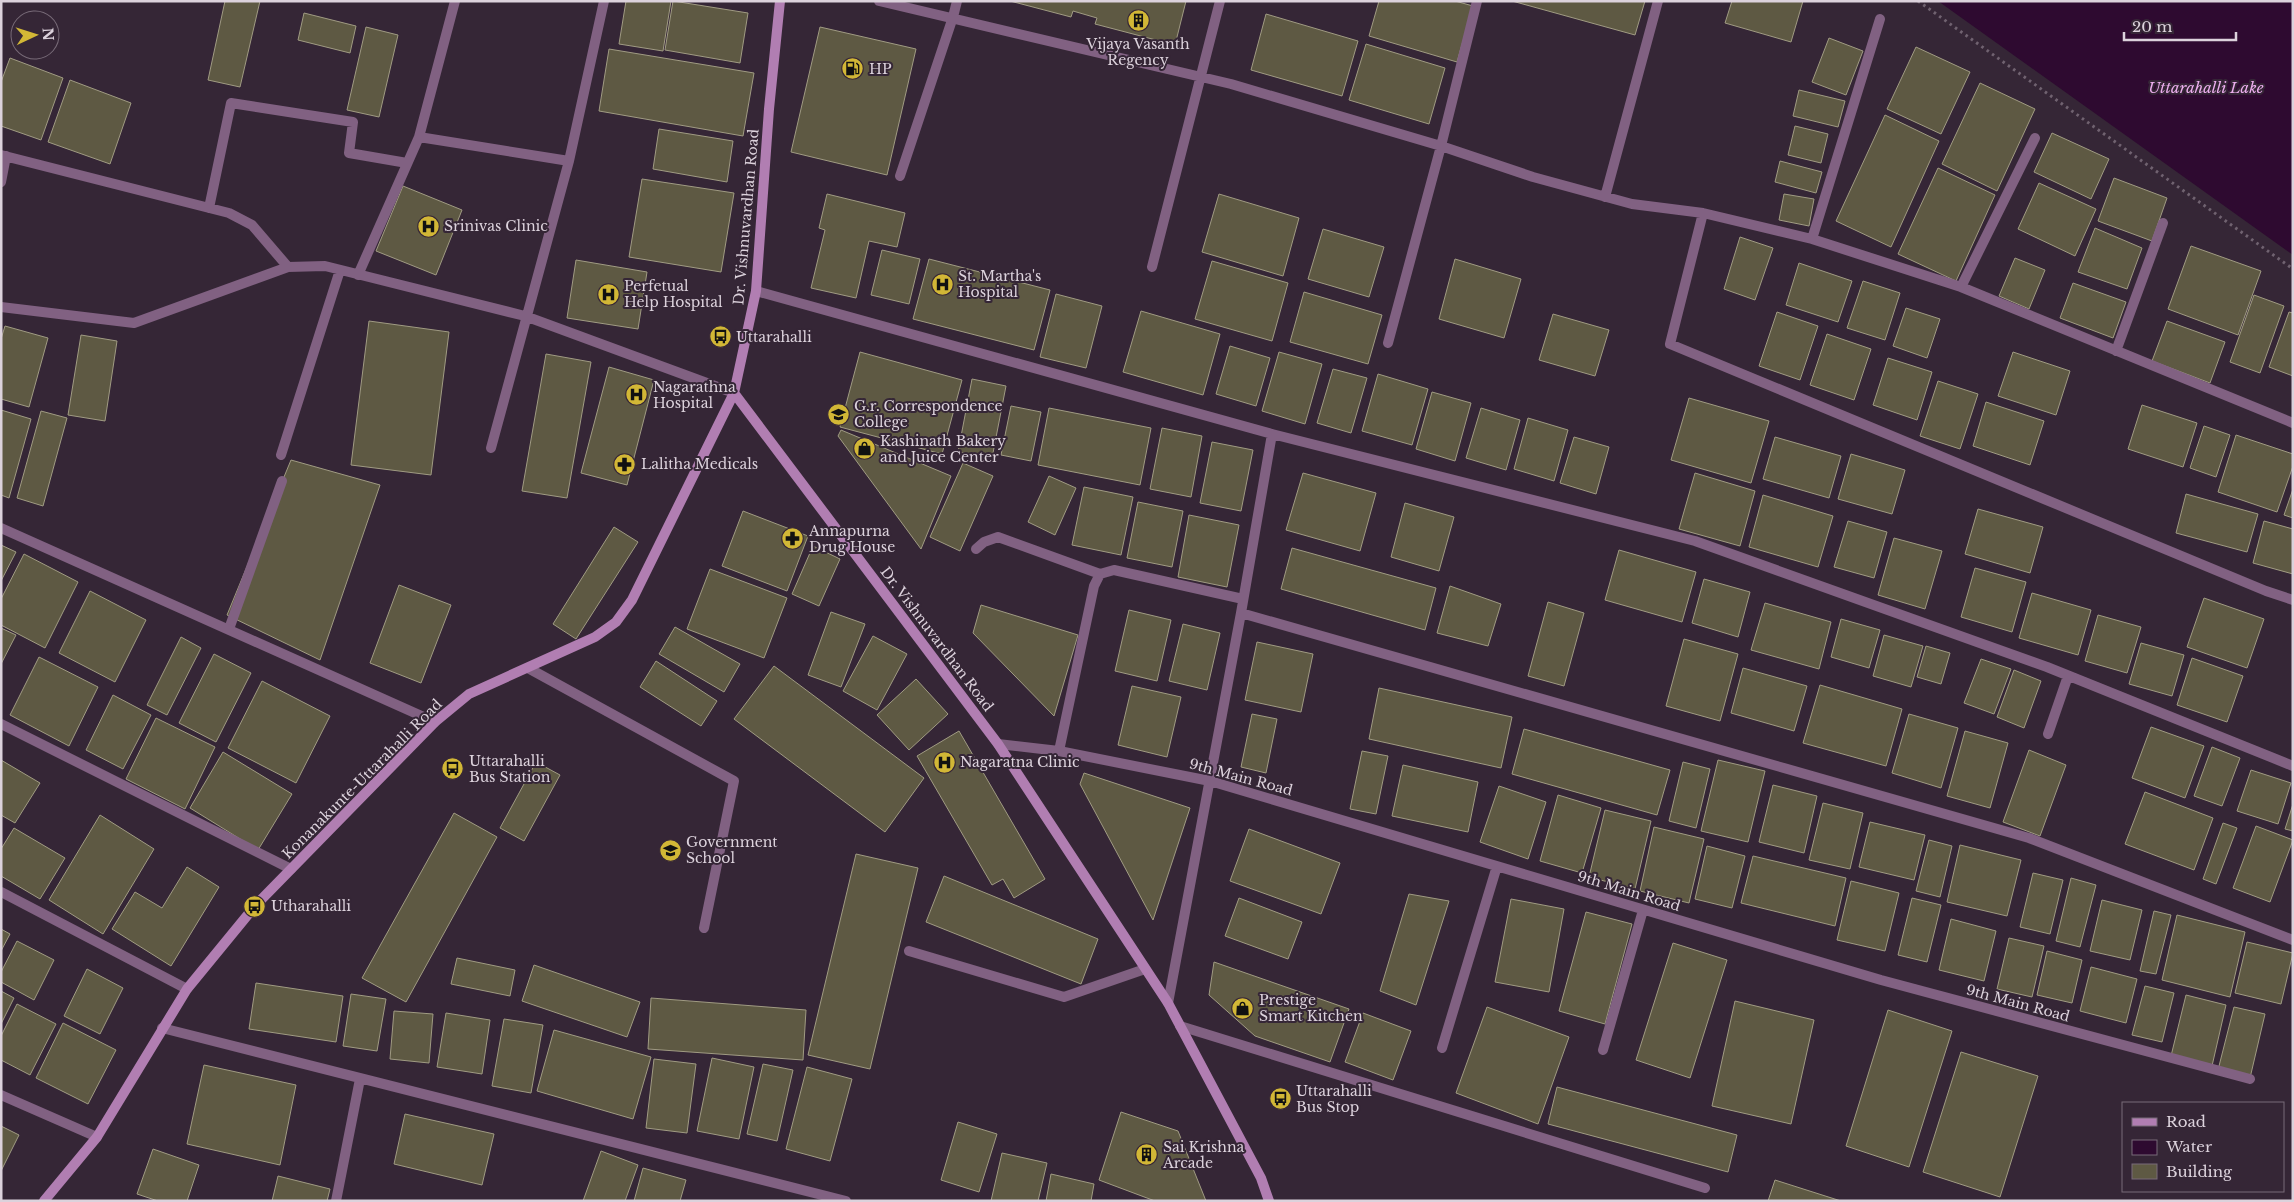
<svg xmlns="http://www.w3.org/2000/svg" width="2294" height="1202" viewBox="0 0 2294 1202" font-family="'Libre Baskerville',serif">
	<rect width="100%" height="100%" fill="#352636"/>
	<path fill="#2e0a30" d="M1938 1H2293V255Z"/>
	<path fill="#5e5943" stroke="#a09b83" d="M225 1H260L240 87 208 80Z
		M626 1H671L663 51 619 44Z
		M673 1 748 13 740 63 665 50Z
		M1010 1H1186L1175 45 1095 24 1097 18 1073 11 1071 17Z
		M1379 1H1455L1473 6 1457 62 1369 36Z
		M1512 1H1645L1635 35Z
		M1732 1H1803L1791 42 1725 23Z
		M304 13 356 26 350 53 298 40Z
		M1266 14 1358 41 1342 96 1251 70Z
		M366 27 398 35 379 117 347 110Z
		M820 27 916 49 887 175 791 152Z
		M1829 38 1863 51 1846 95 1812 82Z
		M1366 44 1445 68 1429 124 1349 100Z
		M1916 47 1970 72 1941 134 1887 109Z
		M609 49 754 73 743 136 599 111Z
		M10 58 63 78 41 140 1 126V82Z
		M70 80 131 103 110 164 48 142Z
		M1980 83 2035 109 1997 191 1942 164Z
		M1799 90 1845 101 1838 127 1793 116Z
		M1885 115 1939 141 1891 247 1836 221Z
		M1795 126 1828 134 1821 163 1788 155Z
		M659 129 733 141 727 182 653 169Z
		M2052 133 2109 159 2091 199 2034 172Z
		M1780 161 1822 172 1816 193 1775 182Z
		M1938 168 1995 195 1956 281 1898 254Z
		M2114 178 2167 198 2152 241 2098 221Z
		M642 179 734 193 721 272 629 257Z
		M2039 183 2096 209 2075 256 2018 229Z
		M403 186 462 210 436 275 376 251Z
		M827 194 905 213 897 247 869 241 856 298 811 288 825 230 819 228Z
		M1219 194 1299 218 1283 276 1202 252Z
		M1784 194 1814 199 1809 226 1779 220Z
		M2095 228 2142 248 2127 289 2078 272Z
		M1323 229 1384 247 1369 297 1308 279Z
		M1740 237 1773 248 1755 300 1724 289Z
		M2191 246 2261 271 2238 335 2168 309Z
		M882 250 920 259 909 304 871 295Z
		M2015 258 2045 270 2029 309 1999 296Z
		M929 259 1050 290 1034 350 913 319Z
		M1455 259 1521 279 1504 338 1439 319Z
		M576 260 647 272 638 329 567 318Z
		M1212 261 1288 283 1272 341 1195 319Z
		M1799 263 1852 281 1838 322 1786 305Z
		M1863 281 1900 293 1885 340 1847 328Z
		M2073 283 2126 302 2113 338 2060 318Z
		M1304 292 1382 315 1368 364 1290 342Z
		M1056 294 1102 306 1086 368 1040 357Z
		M2254 295 2284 306 2260 373 2230 362Z
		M1906 308 1940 319 1927 358 1893 346Z
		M1141 311 1220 334 1203 395 1123 372Z
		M1777 312 1818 326 1800 380 1759 366Z
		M2289 312 2293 313V376L2269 367Z
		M1553 314 1609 330 1595 376 1539 360Z
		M369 321 449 332 431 475 351 465Z
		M2167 321 2225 342 2210 383 2152 361Z
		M5 326 48 338 29 407 1 399V339Z
		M1827 334 1871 349 1854 400 1810 385Z
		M81 335 117 341 105 421 68 415Z
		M1230 346 1270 358 1256 406 1216 394Z
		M860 352 962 380 942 454 840 427Z
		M1279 352 1322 364 1305 424 1262 411Z
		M2013 352 2070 371 2056 415 1998 396Z
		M546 354 591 362 567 498 522 491Z
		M1888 358 1932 372 1917 420 1873 405Z
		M609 367 654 380 627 485 581 473Z
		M1333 369 1367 378 1351 433 1317 423Z
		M1378 374 1428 389 1412 445 1362 431Z
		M972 379 1006 386 992 458 958 452Z
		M1938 381 1978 394 1960 449 1920 436Z
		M1432 392 1471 403 1455 461 1416 449Z
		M1689 398 1769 421 1751 483 1671 460Z
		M1986 402 2044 421 2030 465 1973 446Z
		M2142 405 2197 423 2183 467 2128 449Z
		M1011 406 1041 412 1031 461 1001 455Z
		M1049 408 1151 428 1140 485 1038 465Z
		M1481 408 1520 420 1506 470 1466 458Z
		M1 410 31 419 9 498 1 495Z
		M41 411 67 418 43 506 17 498Z
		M1528 418 1568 430 1554 481 1514 469Z
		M2204 426 2230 435 2216 477 2190 468Z
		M1162 428 1202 436 1191 497 1150 489Z
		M841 430 951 476 921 549 838 436Z
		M2236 435 2293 454V466L2277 512 2218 492Z
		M1574 437 1609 447 1596 494 1560 483Z
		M1775 437 1841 456 1829 498 1763 479Z
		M1212 442 1253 450 1241 511 1200 503Z
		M1851 454 1905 470 1892 514 1838 499Z
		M291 460 380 485 320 660 227 615Z
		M963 463 993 476 960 551 930 537Z
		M1303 473 1376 493 1360 551 1286 530Z
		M1695 473 1755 491 1740 546 1679 529Z
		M1049 476 1076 488 1055 535 1028 522Z
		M1084 487 1133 497 1121 555 1072 545Z
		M2293 489V518L2284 515Z
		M2186 494 2258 514 2247 552 2176 533Z
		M1763 495 1833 516 1818 567 1749 547Z
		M1138 502 1183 511 1172 567 1127 558Z
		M1405 503 1454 517 1439 571 1391 557Z
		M1978 509 2043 527 2030 573 1965 554Z
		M743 511 808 536 787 591 722 566Z
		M1189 515 1239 525 1227 587 1178 577Z
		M1848 521 1887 532 1874 578 1834 567Z
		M2264 521 2293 529V574L2253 563Z
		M614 527 638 542 576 639 553 624Z
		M1894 538 1942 551 1925 609 1878 595Z
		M1 545 16 552 1 581Z
		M813 546 840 559 819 606 792 594Z
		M1292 548 1436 588 1425 630 1281 589Z
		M1619 550 1696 572 1682 622 1605 600Z
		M24 554 78 582 45 648 1 625V599Z
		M1975 568 2026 582 2012 632 1961 617Z
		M710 569 787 598 764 658 687 629Z
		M1704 579 1750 592 1738 637 1692 623Z
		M399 585 451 605 421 683 370 663Z
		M1450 586 1501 604 1488 646 1437 633Z
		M90 591 146 620 115 682 59 653Z
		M2032 593 2091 610 2078 655 2019 638Z
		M2204 598 2264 619 2247 668 2187 647Z
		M1548 602 1584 613 1564 686 1528 676Z
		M1765 603 1831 622 1819 669 1751 650Z
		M981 605 1078 635 1054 716 973 633Z
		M1129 610 1171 620 1157 681 1115 671Z
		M831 612 865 624 841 687 808 675Z
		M2098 615 2141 627 2127 673 2085 661Z
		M1841 619 1880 630 1869 668 1831 657Z
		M1183 624 1220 633 1207 690 1169 681Z
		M675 627 740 664 724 692 659 654Z
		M1 628 16 635 1 664Z
		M1884 635 1923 646 1911 687 1873 676Z
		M873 636 907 654 877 710 843 691Z
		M181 637 201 648 167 715 147 705Z
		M1684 639 1738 654 1720 721 1666 706Z
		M1257 642 1313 654 1301 712 1245 700Z
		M2141 643 2184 655 2172 696 2129 684Z
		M1926 646 1950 653 1941 684 1917 677Z
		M214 654 251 673 216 742 179 723Z
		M39 657 98 687 69 746 10 715Z
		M2192 658 2243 676 2227 722 2177 705Z
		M1981 659 2011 669 1994 714 1964 703Z
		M656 661 717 701 701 726 640 687Z
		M774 666 924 778 885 832 734 719Z
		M1743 668 1807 686 1794 731 1731 713Z
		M2014 670 2041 681 2024 728 1997 717Z
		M916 679 948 714 909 750 877 715Z
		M262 681 330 716 296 783 228 748Z
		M1820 685 1902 709 1886 766 1803 743Z
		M1132 686 1181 697 1167 757 1118 745Z
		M1379 688 1512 717 1501 768 1369 739Z
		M113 695 151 715 123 769 86 750Z
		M1252 714 1277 719 1266 773 1241 767Z
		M1909 714 1958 728 1941 788 1892 773Z
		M156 718 215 747 185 809 126 779Z
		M2151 727 2204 746 2185 798 2132 778Z
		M1524 729 1670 770 1657 815 1512 774Z
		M959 731 1045 879 1014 898 1003 879 992 885 917 756Z
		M1965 731 2008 743 1990 808 1947 796Z
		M2212 747 2240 758 2222 806 2194 796Z
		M2029 750 2066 765 2040 836 2003 822Z
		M1362 751 1388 756 1376 814 1350 809Z
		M223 752 292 794 258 850 190 808Z
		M1 760 40 783 15 823 1 815Z
		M1718 760 1765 771 1748 842 1701 831Z
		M536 762 560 775 524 841 500 828Z
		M1683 762 1710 769 1696 828 1669 821Z
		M1403 765 1478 782 1468 832 1392 816Z
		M2251 770 2291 783 2278 824 2237 811Z
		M1084 773 1190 808 1153 920 1080 784Z
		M1773 785 1817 796 1804 853 1759 842Z
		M1499 786 1546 802 1528 859 1480 842Z
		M2145 792 2213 818 2194 870 2125 844Z
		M1558 795 1601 808 1582 873 1540 861Z
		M1823 803 1863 813 1850 869 1809 860Z
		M2293 804V831L2285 829Z
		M1605 810 1651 821 1635 889 1589 877Z
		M454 813 497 837 406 1002 362 978Z
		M100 815 154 849 103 934 49 900Z
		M1870 822 1925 835 1914 880 1859 867Z
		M2223 823 2237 828 2216 884 2203 879Z
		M2256 826 2293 840 2270 902 2233 888Z
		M1654 827 1704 839 1689 903 1640 891Z
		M14 828 65 858 40 899 1 876V849Z
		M1249 829 1340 863 1321 914 1230 881Z
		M1929 840 1952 846 1940 897 1916 891Z
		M1960 845 2021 860 2007 916 1947 902Z
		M1707 846 1745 856 1732 908 1695 899Z
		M856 854 918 868 870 1069 808 1055Z
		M1753 856 1846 878 1835 926 1741 903Z
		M187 867 219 887 171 966 112 929 135 892 162 908Z
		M2033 873 2063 880 2050 934 2020 927Z
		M944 876 1098 939 1081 984 926 922Z
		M2071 878 2096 885 2080 947 2056 941Z
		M1851 881 1899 893 1885 951 1837 940Z
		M1409 894 1449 901 1416 1005 1380 991Z
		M1239 898 1302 922 1288 959 1225 936Z
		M1912 898 1941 905 1927 962 1898 955Z
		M1511 899 1564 909 1549 992 1495 982Z
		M2102 900 2142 910 2130 960 2090 951Z
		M2154 911 2171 915 2156 974 2140 971Z
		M1586 912 1632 924 1605 1024 1559 1011Z
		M2177 915 2245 932 2230 997 2162 980Z
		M1951 919 1996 931 1984 981 1939 970Z
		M1 929 10 934 1 951Z
		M2009 938 2044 946 2032 997 1997 989Z
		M17 941 54 960 34 1000 1 982V972Z
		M2247 942 2293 953 2281 1004 2235 993Z
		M1673 943 1727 960 1690 1078 1636 1060Z
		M2047 951 2082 960 2072 1003 2037 995Z
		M457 958 515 970 510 996 451 984Z
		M1214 962 1349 1009 1330 1062 1255 1036 1209 995Z
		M534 965 640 1002 627 1037 522 1001Z
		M2091 967 2137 979 2126 1023 2080 1011Z
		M87 969 123 988 100 1034 64 1016Z
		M256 983 343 996 336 1042 249 1029Z
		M2145 986 2174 993 2162 1042 2132 1035Z
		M1 991 14 998 1 1024Z
		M351 994 386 999 377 1051 343 1046Z
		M2186 995 2226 1005 2212 1066 2171 1056Z
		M651 998 806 1010 803 1060 648 1049Z
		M1735 1001 1814 1020 1791 1124 1712 1106Z
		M17 1004 56 1024 30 1075 1 1060V1036Z
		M1487 1007 1569 1037 1538 1124 1456 1093Z
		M2234 1007 2265 1014 2250 1078 2218 1070Z
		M1888 1010 1952 1031 1909 1167 1846 1146Z
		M394 1011 433 1014 429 1063 390 1059Z
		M446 1013 490 1020 482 1074 437 1067Z
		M1363 1013 1411 1031 1393 1080 1345 1062Z
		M504 1019 543 1025 531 1093 492 1086Z
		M63 1023 116 1050 88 1104 36 1078Z
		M554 1030 651 1057 633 1119 537 1091Z
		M1961 1052 2038 1076 2000 1197 1923 1172Z
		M712 1058 754 1067 739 1139 697 1131Z
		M654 1059 696 1064 687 1133 646 1128Z
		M763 1064 793 1070 777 1141 747 1134Z
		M204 1065 296 1085 280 1165 187 1144Z
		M807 1067 852 1079 830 1161 786 1149Z
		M1557 1087 1737 1135 1728 1172 1548 1124Z
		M1121 1112 1178 1131 1206 1201H1155L1099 1180Z
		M405 1114 494 1134 482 1185 394 1164Z
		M958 1122 997 1134 979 1192 941 1180Z
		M1 1126 19 1135 1 1171Z
		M153 1149 199 1165 187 1201H158L137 1194Z
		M601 1151 638 1165 625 1201H583Z
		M1002 1153 1047 1163 1038 1201H991Z
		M643 1168 686 1180 680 1201H634Z
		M1051 1174 1094 1184 1091 1201H1046Z
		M278 1176 330 1189 327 1201H272Z
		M1775 1180 1841 1201H1768Z"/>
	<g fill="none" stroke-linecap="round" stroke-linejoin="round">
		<path stroke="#706270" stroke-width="3" stroke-dasharray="2.5 4" stroke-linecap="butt" d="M1918 1 2293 269"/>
		<path stroke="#816182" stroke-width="10" d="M900 176 953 17
			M229 629 282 481
			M528 668 734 781 704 928"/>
		<path stroke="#816182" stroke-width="10" d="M879 1 1231 84 1441 146 1533 177 1632 204 1703 213 1812 239 1961 287 2293 423
			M953 17 957 1
			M419 137 569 161
			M1 155 229 213 252 225 288 267
			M1 182 6 156
			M1605 197 1658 1
			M209 208 231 103 353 122 349 153 407 163
			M1703 213 1670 344 2266 591 2293 600
			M1812 239 1880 19
			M1152 267 1220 1
			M358 275 419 137 455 1
			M1961 287 2035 138
			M756 291 1272 434 1695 541 2047 667 2293 766
			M1 307 134 323 288 267 325 266 525 316 734 393
			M1388 343 1441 146 1477 1
			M2116 351 2163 223
			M491 448 569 161 604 1
			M281 455 340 270
			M1 528 435 722
			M976 549 984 542 998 537 1100 574
			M1241 613 2029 838 2293 940
			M1 724 291 869
			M2048 734 2068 676
			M998 744 1059 751 1210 781 1881 980 2250 1079
			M1059 751 1094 586 1100 574 1114 570 1243 599
			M1 892 187 989
			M909 951 1064 997 1145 969
			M1168 1003 1241 613 1272 434
			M1180 1026 1705 1188
			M162 1028 846 1201
			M1442 1048 1497 866
			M1603 1050 1643 910
			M1 1095 97 1137
			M336 1201 360 1079"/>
		<path stroke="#b17eb2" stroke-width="10" d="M734 393 998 744 1168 1003 1261 1178 1269 1201
			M44 1201 97 1137 187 989 255 906 435 722 469 694 595 637 616 622 632 600 734 393 756 291 769 109 780 1"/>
	</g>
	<defs>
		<symbol id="building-disc" viewBox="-11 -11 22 22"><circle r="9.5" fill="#d2b736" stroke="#352636"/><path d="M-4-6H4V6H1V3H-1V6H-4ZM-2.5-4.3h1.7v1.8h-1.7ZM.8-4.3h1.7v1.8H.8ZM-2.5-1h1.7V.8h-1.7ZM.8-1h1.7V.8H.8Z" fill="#111"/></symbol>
		<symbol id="fuel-disc" viewBox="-11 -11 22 22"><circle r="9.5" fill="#d2b736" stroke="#352636"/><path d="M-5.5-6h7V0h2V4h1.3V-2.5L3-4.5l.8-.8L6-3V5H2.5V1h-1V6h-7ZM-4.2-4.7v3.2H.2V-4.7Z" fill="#111"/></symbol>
		<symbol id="hospital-disc" viewBox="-11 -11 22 22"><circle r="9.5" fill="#d2b736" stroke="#352636"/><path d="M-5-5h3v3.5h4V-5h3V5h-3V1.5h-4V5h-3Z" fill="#111"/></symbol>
		<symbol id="bus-disc" viewBox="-11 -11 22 22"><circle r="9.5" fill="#d2b736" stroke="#352636"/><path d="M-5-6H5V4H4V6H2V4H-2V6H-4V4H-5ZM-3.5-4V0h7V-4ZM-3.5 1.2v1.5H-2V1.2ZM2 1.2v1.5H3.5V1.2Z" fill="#111"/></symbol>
		<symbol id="university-disc" viewBox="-11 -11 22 22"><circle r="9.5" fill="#d2b736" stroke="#352636"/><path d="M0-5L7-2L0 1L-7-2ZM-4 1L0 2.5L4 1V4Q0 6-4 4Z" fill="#111"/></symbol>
		<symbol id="shop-disc" viewBox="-11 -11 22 22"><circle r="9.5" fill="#d2b736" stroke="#352636"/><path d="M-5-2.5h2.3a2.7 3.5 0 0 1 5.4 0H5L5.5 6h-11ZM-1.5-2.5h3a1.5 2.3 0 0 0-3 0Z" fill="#111"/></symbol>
		<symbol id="pharmacy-disc" viewBox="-11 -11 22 22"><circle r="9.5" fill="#d2b736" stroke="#352636"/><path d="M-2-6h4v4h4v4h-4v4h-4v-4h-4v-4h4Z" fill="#111"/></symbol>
		<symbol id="school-disc" viewBox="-11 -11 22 22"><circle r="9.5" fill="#d2b736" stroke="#352636"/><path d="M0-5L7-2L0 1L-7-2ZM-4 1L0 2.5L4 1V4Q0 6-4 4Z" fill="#111"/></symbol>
	</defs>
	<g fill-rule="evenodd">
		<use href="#building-disc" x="1126" y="8" width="25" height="25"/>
		<use href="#fuel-disc" x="840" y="56" width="25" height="25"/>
		<use href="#hospital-disc" x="416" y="214" width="25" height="25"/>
		<use href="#hospital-disc" x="930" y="272" width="25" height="25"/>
		<use href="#hospital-disc" x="596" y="282" width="25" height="25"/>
		<use href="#bus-disc" x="708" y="324" width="25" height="25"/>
		<use href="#hospital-disc" x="624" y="382" width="25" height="25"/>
		<use href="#university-disc" x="826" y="402" width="25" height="25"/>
		<use href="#shop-disc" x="852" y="436" width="25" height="25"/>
		<use href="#pharmacy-disc" x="612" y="452" width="25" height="25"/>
		<use href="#pharmacy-disc" x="780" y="526" width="25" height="25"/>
		<use href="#hospital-disc" x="932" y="750" width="25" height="25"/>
		<use href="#bus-disc" x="440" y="756" width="25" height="25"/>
		<use href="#school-disc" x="658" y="838" width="25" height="25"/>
		<use href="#bus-disc" x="242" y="894" width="25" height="25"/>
		<use href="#shop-disc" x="1230" y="996" width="25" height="25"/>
		<use href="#bus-disc" x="1268" y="1086" width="25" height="25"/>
		<use href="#building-disc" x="1134" y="1142" width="25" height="25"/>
	</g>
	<g text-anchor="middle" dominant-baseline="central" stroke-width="4" stroke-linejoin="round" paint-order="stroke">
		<g font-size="14" fill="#dcd2dc" stroke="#352636" text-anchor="start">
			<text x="1138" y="44" text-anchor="middle">Vijaya Vasanth<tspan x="1138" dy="16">Regency</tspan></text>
			<text x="869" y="69">HP</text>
			<text x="444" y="226">Srinivas Clinic</text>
			<text x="958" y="276">St. Martha's<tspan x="958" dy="16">Hospital</tspan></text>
			<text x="624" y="286">Perfetual<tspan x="624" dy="16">Help Hospital</tspan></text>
			<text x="736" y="337">Uttarahalli</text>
			<text x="653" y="387">Nagarathna<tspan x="653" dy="16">Hospital</tspan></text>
			<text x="854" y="406">G.r. Correspondence<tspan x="854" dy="16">College</tspan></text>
			<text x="880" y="441">Kashinath Bakery<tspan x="880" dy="16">and Juice Center</tspan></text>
			<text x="641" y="464">Lalitha Medicals</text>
			<text x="809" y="531">Annapurna<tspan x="809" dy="16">Drug House</tspan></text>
			<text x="469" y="761">Uttarahalli<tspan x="469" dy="16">Bus Station</tspan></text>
			<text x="960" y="762">Nagaratna Clinic</text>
			<text x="686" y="842">Government<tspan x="686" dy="16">School</tspan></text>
			<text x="271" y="906">Utharahalli</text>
			<text x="1259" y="1000">Prestige<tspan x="1259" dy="16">Smart Kitchen</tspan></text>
			<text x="1296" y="1091">Uttarahalli<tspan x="1296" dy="16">Bus Stop</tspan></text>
			<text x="1163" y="1147">Sai Krishna<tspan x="1163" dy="16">Arcade</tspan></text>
		</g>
		<g font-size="14" fill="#dcd2dc" stroke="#352636">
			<text transform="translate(746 217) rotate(-85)">Dr. Vishnuvardhan Road</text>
			<text transform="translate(937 639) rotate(53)">Dr. Vishnuvardhan Road</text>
			<text transform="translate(1241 777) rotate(15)">9th Main Road</text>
			<text transform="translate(362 779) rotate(-45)">Konanakunte-Uttarahalli Road</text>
			<text transform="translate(1629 891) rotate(17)">9th Main Road</text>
			<text transform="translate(2018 1003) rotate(15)">9th Main Road</text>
		</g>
		<g font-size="15" font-style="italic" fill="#ecaeee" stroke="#352636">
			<text x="2206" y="87">Uttarahalli Lake</text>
		</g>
	</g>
	<rect width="2294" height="1202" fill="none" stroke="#dcd2dc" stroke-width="5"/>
	<rect x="2122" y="1102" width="162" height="90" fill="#352636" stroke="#786b78"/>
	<rect x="2132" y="1118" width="25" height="8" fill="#b17eb2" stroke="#786b78"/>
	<text x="2166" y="1127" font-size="15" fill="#dcd2dc">Road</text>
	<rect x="2132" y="1140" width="25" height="15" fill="#2e0a30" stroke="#786b78"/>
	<text x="2166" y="1152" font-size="15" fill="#dcd2dc">Water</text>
	<rect x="2132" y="1164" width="25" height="15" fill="#5e5943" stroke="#786b78"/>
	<text x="2166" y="1177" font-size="15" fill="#dcd2dc">Building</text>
	<g transform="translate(35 35) rotate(86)"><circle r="24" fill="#352636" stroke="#786b78"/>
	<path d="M0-4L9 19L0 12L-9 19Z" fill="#d2b736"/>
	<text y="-8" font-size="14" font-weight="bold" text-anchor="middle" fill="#dcd2dc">N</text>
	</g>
	<path d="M2124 32v8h112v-8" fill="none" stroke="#dcd2dc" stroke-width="2.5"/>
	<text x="2132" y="32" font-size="15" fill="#dcd2dc" stroke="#352636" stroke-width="4" paint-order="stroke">20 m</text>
</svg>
